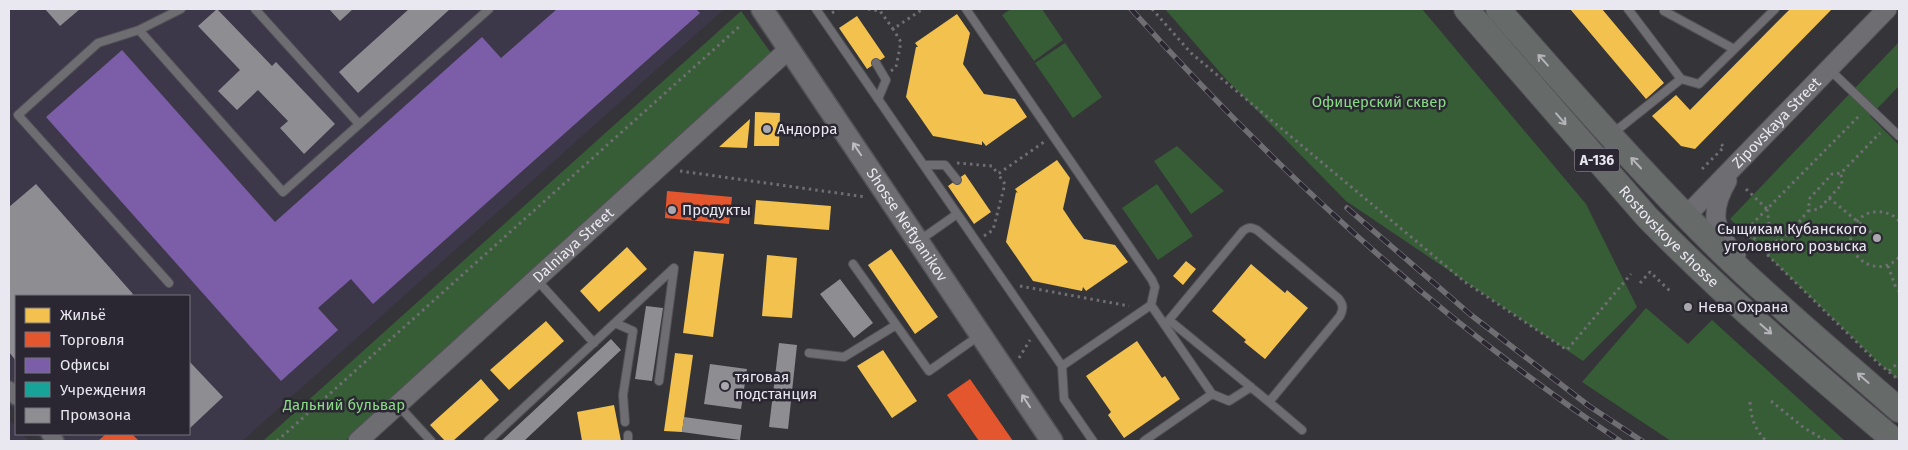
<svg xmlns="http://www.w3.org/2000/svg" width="1908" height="450" viewBox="0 0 1908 450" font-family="'Fira Sans',sans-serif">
	<rect width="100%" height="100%" fill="#353439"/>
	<path fill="#3d3849" d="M9 9H724L242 441H42L35 434H189V296H16V412L9 404Z
		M9 419 16 427V434H22L29 441H9Z"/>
	<path fill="#375d36" d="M1011 9H1042L1063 40 1034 61 1002 15Z
		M1165 9H1422L1586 204 1637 307 1583 361 1346 201 1224 77Z
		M741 11 771 53 345 441H263Z
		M1899 42V86L1870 116 1899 145V380L1881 365 1730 219Z
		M1065 43 1102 97 1073 118 1035 63Z
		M1177 146 1224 191 1191 214 1154 161Z
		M1157 184 1193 236 1158 260 1122 208Z
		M1646 308 1688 344 1712 320 1845 441H1671L1582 382Z"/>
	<path fill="#f2c14e" d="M1570 9H1602L1664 83 1646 99Z
		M1790 9H1832L1695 149 1681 146 1652 116 1676 95 1690 110Z
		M957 14 970 33 963 64 984 94 1015 99 1027 117 986 146 982 141V145L933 136 906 97 916 47H918L915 43Z
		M857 16 885 57 867 69 839 28Z
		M755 112 780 113 779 146H754Z
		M750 119 747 148 719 147Z
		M1057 160 1070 178 1063 209 1073 224 1084 239 1115 245 1128 262 1086 291 1083 287 1082 291 1033 281 1006 242 1016 192 1018 193 1015 189Z
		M965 174 991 212 974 224 948 186Z
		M756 200 831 206 829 230 754 224Z
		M627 247 647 269 599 312 580 291Z
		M891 249 938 317 915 334 868 265Z
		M694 251 724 254 713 337 683 333Z
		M767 255 797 258 792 318 762 316Z
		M1186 261 1196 269 1183 285 1173 276Z
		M1251 264 1285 293 1287 290 1308 308 1265 359 1244 342 1246 340 1212 311Z
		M546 321 564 341 509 390 490 370Z
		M1137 341 1162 378 1165 376 1180 399 1124 438 1108 415 1111 412 1086 376Z
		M883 350 917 401 892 418 857 366Z
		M675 353 693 355 682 432 664 431Z
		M481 379 499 400 453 441H445L430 425Z
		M614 405 621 441H582L577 412Z"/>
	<path fill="#e4572e" d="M667 191 732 197 729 224 665 218Z
		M970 379 1013 441H979L947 395Z
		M106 434H132L139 441H98Z"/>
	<path fill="#7b5ea7" d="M557 9H696L700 13 373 304 351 279 318 308 338 330 281 381 46 117 122 50 275 222 482 37 501 58Z"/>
	<path fill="#17a398" d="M1689 301 1693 306 1686 312 1682 308Z"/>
	<path fill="#8d8d92" d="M45 9H80L60 26Z
		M217 9 272 66 276 62 335 124 304 154 280 128 288 121 258 90 237 110 218 91 240 70 198 26Z
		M329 9H353L340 21Z
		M409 9H450L358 93 339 72Z
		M36 184 133 294 130 296H16V361L9 352V207Z
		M840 279 873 323 854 338 820 294Z
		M646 306 663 308 652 381 635 379Z
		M611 339 621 350 524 441H501Z
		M779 343 797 345 788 429 769 427Z
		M189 361 223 397 189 429Z
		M710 364 747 369 741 409 704 404Z
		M684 417 742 425 740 440 682 432Z"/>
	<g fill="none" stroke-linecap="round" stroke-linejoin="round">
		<defs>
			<path id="service" d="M255 9 359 124
				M816 9 1062 366
				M966 9 1152 280 1155 287 1151 305
				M1628 9 1681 79
				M1665 9 1664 11 1734 49
				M139 30 181 9
				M876 63 886 80 878 99
				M1829 69 1899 136
				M1612 134 1681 79 1699 84 1775 9
				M924 165H945L957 180
				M920 240 957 214
				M853 264 929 371 980 335
				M536 279 594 343
				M169 283 18 115 98 43 139 30 283 192 489 9
				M615 323 633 331 623 395 625 422
				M1165 325 1169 320 1243 231C1248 227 1251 227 1257 230L1338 298C1343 304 1344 308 1340 316L1269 402 1169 320
				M809 353 844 357 896 325
				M1212 394 1229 401 1251 387
				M1269 402 1302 430
				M398 405 431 441
				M628 435V441
				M488 441 674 268 659 381
				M1093 441 1064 399 1062 366 1151 305 1212 394 1144 441"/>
			<path id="minor" d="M9 389 16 397
				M49 434 56 441"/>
			<g id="tertiary">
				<path d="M1727 181C1710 210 1712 231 1736 255"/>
				<path id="s1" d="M1686 216 1887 9"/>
				<path id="s2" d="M358 441 789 49"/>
			</g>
			<g id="secondary">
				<path id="s3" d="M762 9 1052 441"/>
			</g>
			<g id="primary">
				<path id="s4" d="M1466 9 1647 217C1725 297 1810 369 1895 441"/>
				<path d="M1498 9C1572 93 1646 178 1726 256 1782 310 1841 359 1899 410"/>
			</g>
		</defs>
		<use href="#service" stroke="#525156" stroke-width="10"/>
		<use href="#minor" stroke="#525156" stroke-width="18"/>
		<use href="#tertiary" stroke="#525156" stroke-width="21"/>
		<use href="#secondary" stroke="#525156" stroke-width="24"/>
		<use href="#primary" stroke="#525156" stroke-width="26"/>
		<path stroke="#6f6e72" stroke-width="3" stroke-dasharray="2.5 4" stroke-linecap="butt" d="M868 9 880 11 893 29 923 9
			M1152 9 1191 53 1465 282 1567 350 1631 274
			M832 13 838 9
			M891 71 896 67 901 42 893 29
			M957 163 992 166 998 174
			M1702 169 1724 147 1720 143
			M680 171 866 197
			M1746 189 1767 209 1861 114
			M1829 198 1873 234
			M1767 209 1744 232 1878 363 1899 380
			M1767 209 1770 230 1778 244
			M1808 211 1819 209 1842 184 1841 173
			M1899 221C1893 214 1884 211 1875 212 1867 212 1860 217 1856 223 1836 251 1876 283 1899 257
			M1749 233 1769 253 1795 227 1808 211 1810 198 1832 174 1841 173 1880 133
			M984 236 993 230 1005 184 998 174 1044 142
			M1888 266 1896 288 1899 291
			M1640 283 1650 272 1672 293
			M1020 286 1129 306
			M1019 358 1030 340
			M1889 371 1899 362
			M1771 401 1803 427 1826 441
			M1750 402C1751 419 1755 429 1766 441
			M277 441 740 26"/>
		<use href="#service" stroke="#6e6d71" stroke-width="8"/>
		<use href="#minor" stroke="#6e6d71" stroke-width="15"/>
		<use href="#tertiary" stroke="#6e6d71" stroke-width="19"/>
		<use href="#secondary" stroke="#6e6d71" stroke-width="21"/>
		<use href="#primary" stroke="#666b69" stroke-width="24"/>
		<defs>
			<path id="rail" d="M1131 9C1276 171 1439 320 1620 441
				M1347 208 1471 315 1589 406 1642 441"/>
		</defs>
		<use href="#rail" stroke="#6f6e72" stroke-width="5.5"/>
		<use href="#rail" stroke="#2a2732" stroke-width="4" stroke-dasharray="11" stroke-linecap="butt"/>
	</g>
	<defs><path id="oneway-shaft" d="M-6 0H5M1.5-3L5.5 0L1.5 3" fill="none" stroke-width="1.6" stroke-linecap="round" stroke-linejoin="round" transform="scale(1.25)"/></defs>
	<g stroke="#b5b5b9">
		<use href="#oneway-shaft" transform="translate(1543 60) rotate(-132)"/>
		<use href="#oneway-shaft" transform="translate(1561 119) rotate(49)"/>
		<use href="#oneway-shaft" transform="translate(1636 163) rotate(-133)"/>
		<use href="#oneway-shaft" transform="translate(1766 329) rotate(41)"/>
		<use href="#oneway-shaft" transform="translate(1863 378) rotate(-139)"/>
	</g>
	<g stroke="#bebcc3">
		<use href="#oneway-shaft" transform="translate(857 149) rotate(-124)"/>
		<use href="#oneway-shaft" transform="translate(1026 401) rotate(-123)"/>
	</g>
	<g fill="#aaa8af" stroke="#2a2732" stroke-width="2">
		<circle cx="767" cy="129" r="5"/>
		<circle cx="672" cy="210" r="5"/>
		<circle cx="1877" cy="238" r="5"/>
		<circle cx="1688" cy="307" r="5"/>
		<circle cx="725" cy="386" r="5"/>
	</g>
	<g text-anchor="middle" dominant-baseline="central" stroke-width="5" stroke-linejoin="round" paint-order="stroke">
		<rect fill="#2a2732" stroke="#b0adb6" stroke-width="1" x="1574.5" y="148.5" width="45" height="23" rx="4"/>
		<g font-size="14" font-weight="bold" fill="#e9e7ef">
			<text x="1597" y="160">А-136</text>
		</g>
		<g font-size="15" fill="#89da85" stroke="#2a2732">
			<text x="1379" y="102">Офицерский сквер</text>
			<text x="344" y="405">Дальний бульвар</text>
		</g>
		<g font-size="15" fill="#e9e7ef" stroke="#2a2732">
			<text stroke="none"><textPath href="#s1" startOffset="130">Zipovskaya Street</textPath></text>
			<text stroke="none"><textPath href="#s3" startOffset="260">Shosse Neftyanikov</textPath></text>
			<text stroke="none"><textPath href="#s4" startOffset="305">Rostovskoye shosse</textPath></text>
			<text stroke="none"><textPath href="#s2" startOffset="291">Dalniaya Street</textPath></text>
		</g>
		<g font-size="15" fill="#e9e7ef" stroke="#2a2732" text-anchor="start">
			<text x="777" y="129">Андорра</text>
			<text x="682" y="210">Продукты</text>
			<text x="1867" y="229" text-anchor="end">Сыщикам Кубанского<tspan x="1867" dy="17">уголовного розыска</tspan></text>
			<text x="1698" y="307">Нева Охрана</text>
			<text x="735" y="377">тяговая<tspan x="735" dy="17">подстанция</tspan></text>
		</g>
	</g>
	<rect width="1908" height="450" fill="none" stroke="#e9e7ef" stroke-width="20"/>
	<rect x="15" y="295" width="175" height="140" fill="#2a2732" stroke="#76747e"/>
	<rect x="25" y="308" width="25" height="15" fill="#f2c14e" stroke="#76747e"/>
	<text x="60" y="320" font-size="15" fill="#e9e7ef">Жильё</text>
	<rect x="25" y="332" width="25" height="15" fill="#e4572e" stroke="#76747e"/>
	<text x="60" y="345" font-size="15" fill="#e9e7ef">Торговля</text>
	<rect x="25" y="358" width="25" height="15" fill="#7b5ea7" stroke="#76747e"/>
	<text x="60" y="370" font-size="15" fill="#e9e7ef">Офисы</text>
	<rect x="25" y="382" width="25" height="15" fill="#17a398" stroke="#76747e"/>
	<text x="60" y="395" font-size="15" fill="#e9e7ef">Учреждения</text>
	<rect x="25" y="408" width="25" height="15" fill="#8d8d92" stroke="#76747e"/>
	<text x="60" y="420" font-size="15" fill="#e9e7ef">Промзона</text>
</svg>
